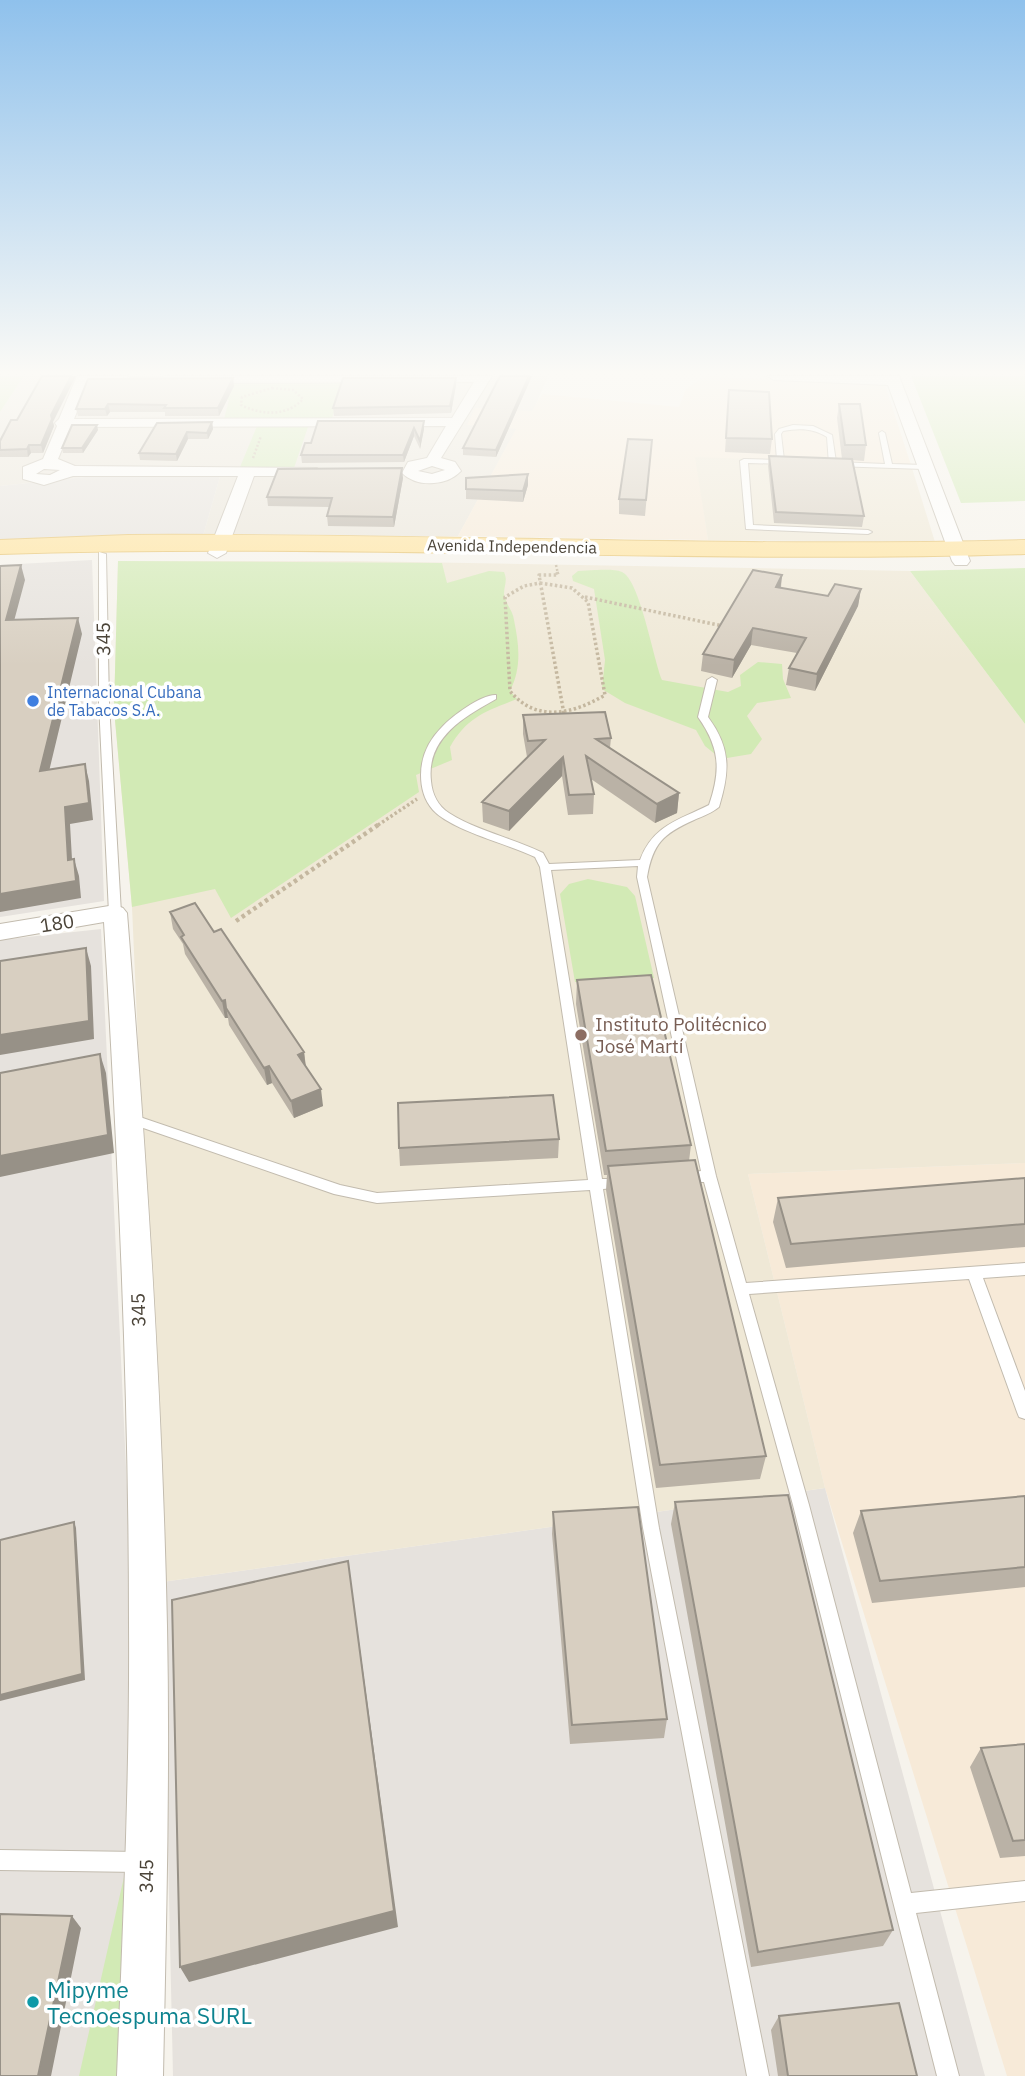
<svg xmlns="http://www.w3.org/2000/svg" width="1025" height="2076" viewBox="0 0 1025 2076" font-family="'IBM Plex Sans',sans-serif">
	<rect width="100%" height="100%" fill="#f6f3ec"/>
	<path fill="#eae5da" d="M24 376H548L533 411 517 428 458 536H203L220 476 85 477 0 486V412Z"/>
	<path fill="#f7ead8" d="M705 376 885 385 911 465 696 458 708 540 458 536 516 429 467 425 475 408 532 411 542 394 679 407 686 389Z
		M1025 1163V2076H1007L825 1488 748 1174Z"/>
	<path fill="#e6e2dd" d="M220 476 203 536 0 541V486L85 477Z
		M92 560 104 901 0 917V565Z
		M101 929 133 1618 117 2076H0V940Z
		M825 1488 985 2076H173L162 1582Z"/>
	<path fill="#efe8d6" d="M695 457 911 465 935 542 708 540Z
		M118 561H354L910 571 1025 724V1163L748 1174 825 1488 162 1582 132 907 114 709Z"/>
	<path fill="#d2eab5" d="M0 376H24L0 412Z
		M911 376H1025V501L961 503Z
		M342 381 332 419H224L229 400H212L222 382Z
		M257 426 308 427 294 468 240 467Z
		M118 561 442 563 447 583 489 571 504 572C508 581 504 585 504 594 505 603 513 611 514 620 519 645 522 667 510 691L517 699C486 711 467 717 450 747L452 760 416 775 419 792 231 918 215 889 132 907 114 709Z
		M1025 568V724L910 571Z
		M595 570C603 570 615 569 622 572 640 580 653 658 662 680L728 692 741 686 740 675 758 662 782 664 783 679 791 698 757 703 747 716 762 739 751 754 721 759 705 746 696 730 625 703 602 689 605 660 594 589 573 581 572 576 578 571Z
		M588 879 627 887 635 896 654 978 575 982 560 894 569 884Z
		M124 1877 117 2076H79Z"/>
	<g fill="none" stroke-linecap="round" stroke-linejoin="round">
		<defs>
			<path id="service" d="M793 425 813 426 832 435 836 462 885 464 879 433 882 431 885 433 892 464 924 465 928 467 924 469 833 466 829 464 827 437C813 428 799 428 783 431L781 434 784 460 788 462 787 464 748 463 753 525 868 530 872 532 868 534 746 529 740 461 744 459 777 460 775 434 779 429Z
				M99 552 106 554 109 703 121 913 115 917 109 913 99 703Z
				M712 677 717 680 708 717C731 748 730 771 719 807 712 813 703 816 694 820 663 834 653 843 647 877L716 1176 746 1283 1025 1263V1275L983 1278 1025 1391V1419L1019 1417 1017 1412 969 1279 749 1294 809 1505 911 1893 1025 1881V1901L916 1913 959 2076H937L793 1505 704 1182H680L678 1178 680 1174 701 1171 637 877 638 866 551 870 602 1179H626L628 1183 626 1187 603 1189 659 1528 769 2076H747L643 1528 590 1190 377 1203 334 1194 126 1122 125 1119 126 1116 131 1114 340 1185 377 1193 588 1180 540 867 535 857C508 844 451 830 433 810 424 800 421 787 421 775 421 756 429 740 442 727 452 716 482 694 496 695V699C464 717 426 738 431 781 432 794 438 806 449 813 477 831 513 838 543 853L549 864 640 860C653 825 679 820 709 805 721 770 720 748 698 717L707 680Z
				M0 1850 139 1852 146 1855 149 1862 146 1869 139 1872 0 1870Z"/>
			<path id="minor" d="M77 376H128L132 379 125 383 88 384 74 419 452 418 474 382 167 383 160 379 164 376H492L441 458 455 462 461 471C447 486 417 488 402 473L408 462 427 458 446 426 71 427 58 459 75 466 317 468 320 471 312 476H254L226 553 217 558 208 553 238 476H73L44 485 23 479V467L43 459 57 426 55 423 59 419ZM432 466 445 470 432 474 418 471ZM44 469 60 470 50 475 36 474Z
				M767 376H899L970 561 967 565H955L952 561 888 385 774 380Z
				M115 905 123 908 127 913C146 1150 162 1388 167 1626 170 1776 166 1926 163 2076H117C123 1925 130 1775 129 1624 129 1390 118 1156 104 922L0 940V924Z"/>
			<path id="primary" d="M128 535C427 533 726 548 1025 540V554C683 564 342 543 0 554V540Z"/>
		</defs>
		<use href="#service" stroke="#c2bbae" stroke-width="2"/>
		<use href="#minor" stroke="#c2bbae" stroke-width="2"/>
		<use href="#primary" stroke="#e6c16a" stroke-width="2"/>
		<path stroke="#c4b79f" stroke-width="2.5" stroke-dasharray="2 2" stroke-linecap="butt" d="M272 388 293 390 303 399C287 417 261 415 241 405L242 397Z
			M253 458 261 436
			M556 565 558 574"/>
		<path stroke="#c4b79f" stroke-width="3.5" stroke-dasharray="2.5 2.5" stroke-linecap="butt" d="M557 572 558 575H539L564 714
			M540 583 572 588 588 602 605 695C573 714 536 723 510 691L505 597 524 586Z
			M585 597 723 626
			M378 825 417 799"/>
		<path stroke="#c4b79f" stroke-width="4.5" stroke-dasharray="3.5 3.5" stroke-linecap="butt" d="M236 921 381 823"/>
		<use href="#service" fill="#fff" fill-rule="evenodd"/>
		<use href="#minor" fill="#fff" fill-rule="evenodd"/>
		<use href="#primary" fill="#ffe39c" fill-rule="evenodd"/>
	</g>
	<path fill="#bab2a6" d="M500 376H532L496 457 463 455V448Z
		M233 378 234 386 219 416H165V412H110L107 416H78L76 409Z
		M456 378V385L451 413 334 416 333 408Z
		M729 390 772 439 770 454 725 452Z
		M839 404 866 445 864 461 852 460 864 516 862 527 774 523 768 466 769 456 842 459 837 418Z
		M318 421 424 429 420 449 414 436 404 462 302 463 301 455 311 443Z
		M53 422 54 426 43 453H31L28 457H0V441Z
		M212 422 213 429 208 439H188L177 461 140 460 139 453 157 423Z
		M98 430 83 453H63L62 448Z
		M652 440 645 516 619 514V499Z
		M403 478 394 527 328 526 327 516 329 507 268 506 267 497Z
		M466 478 528 485 523 502 466 499Z
		M782 575 781 588 828 596 861 589 858 606 815 691 786 685 789 668 797 653 751 645 732 678 701 671 703 654Z
		M523 715 611 738 610 748 679 793 677 813 655 823 591 779 594 794 593 814 568 815 562 776 509 831 483 822 482 802 527 757 523 734Z
		M170 912 214 932 304 1052 306 1066 323 1106 294 1118 272 1083 267 1085 229 1025 228 1018H225L185 954 183 944 173 929Z
		M577 980 691 1145 689 1161 766 1456 760 1479 656 1488 606 1190 607 1175H604L576 1004Z
		M559 1139 558 1158 400 1166 399 1148Z
		M1025 1178V1247L786 1268 773 1222 778 1198Z
		M1025 1496V1587L872 1603 853 1533 861 1511Z
		M675 1502 893 1930 883 1946 751 1967 671 1524Z
		M553 1512 667 1719 664 1738 570 1744 552 1534Z
		M1025 1744V1856L1000 1858 970 1767 981 1748Z
		M779 2016 917 2076H778L771 2030Z"/>
	<path fill="#979187" d="M71 376H76L53 422 54 426 43 453 41 445 51 415Z
		M529 376H532L496 457V450Z
		M233 378 234 386 219 416 218 408Z
		M456 378V385L451 413 450 406Z
		M108 404 110 412 107 416 105 409Z
		M424 421V429L420 449V441Z
		M212 422 213 429 208 439 207 433Z
		M97 425 98 430 83 453 82 448Z
		M414 428V436L404 462 403 455Z
		M187 432 188 439 177 461 176 454Z
		M29 445 31 453 28 457 27 449Z
		M402 468 403 478 394 527 393 517Z
		M528 474V485L523 502V491Z
		M21 565 25 580 10 636 6 620Z
		M782 575 780 592 776 587Z
		M861 589 858 606 815 691 817 674Z
		M78 618 82 634 45 788 40 771Z
		M753 628 751 645 732 678 734 660Z
		M563 757 562 776 509 831V811Z
		M85 764 89 781 93 820 70 824 73 877 68 860 65 807Z
		M679 793 677 813 655 823 657 804Z
		M74 859 79 876 81 898 0 912V894Z
		M86 948 91 966 94 1039 0 1055V1035Z
		M225 1000 228 1018H225L222 1001Z
		M304 1052 306 1070 298 1055Z
		M100 1054 106 1073 114 1153 0 1177V1156Z
		M269 1066 272 1083 267 1085 264 1068Z
		M321 1089 323 1106 294 1118 291 1101Z
		M74 1522 76 1528 85 1680 0 1701V1695Z
		M348 1561 398 1927 189 1982 180 1967Z
		M72 1916 81 1928 51 2076H38Z"/>
	<path fill="#d8cfc1" stroke="#979187" stroke-width="2" d="M42 376H71L51 415 52 419 41 445H29L27 449 0 450V441L11 420H17Z
		M500 376H529L496 450 463 448Z
		M233 378 218 408H164L166 405 108 404 105 409H76L88 379Z
		M343 378H456L450 406 333 408Z
		M729 390 769 392 772 439 726 438Z
		M839 404H860L866 445H845Z
		M318 421H424L420 441 414 428 403 455H301L305 443H311Z
		M212 422 207 433 187 432 176 454 139 453 157 423Z
		M72 425H97L82 448H62Z
		M628 439 652 440 646 500 619 499Z
		M769 456 852 459 864 516 776 512Z
		M402 468 393 517 327 516 332 498 267 497 278 469Z
		M528 474 523 491 466 489V478Z
		M21 565 6 620 78 618 40 771 85 764 89 803 65 807 68 860 74 859 76 881 0 894V566Z
		M753 570 782 575 776 587 828 596 835 584 861 589 817 674 789 668 806 638 753 628 734 660 703 654Z
		M605 712 611 738 596 739 679 793 657 804 586 756 594 794 569 795 563 757 509 811 482 802 545 740 528 741 523 715Z
		M195 903 214 932 221 929 304 1052 298 1055 321 1089 291 1101 269 1066 264 1068 226 1008 225 1000 222 1001 181 937 184 935 170 912Z
		M86 948 89 1021 0 1035V961Z
		M651 975 691 1145 606 1151 577 980Z
		M100 1054 108 1135 0 1156V1073Z
		M553 1095 559 1139 399 1148 398 1103Z
		M695 1160 766 1456 660 1465 608 1166Z
		M1025 1178V1224L791 1244 778 1198Z
		M788 1495 893 1930 758 1952 675 1502Z
		M1025 1496V1567L880 1581 861 1511Z
		M638 1507 667 1719 572 1725 553 1512Z
		M74 1522 82 1674 0 1695V1540Z
		M348 1561 394 1911 180 1967 172 1600Z
		M1025 1744V1840L1013 1841 981 1748Z
		M0 1914 72 1916 38 2076H0Z
		M899 2003 917 2076H788L779 2016Z"/>
	<linearGradient id="sky" x2="0" y2="1"><stop stop-color="#8fc1ec"/><stop offset="0.56" stop-color="#fbfaf6"/><stop offset="1" stop-color="#fbfaf6" stop-opacity="0"/></linearGradient>
	<rect width="1025" height="666" fill="url(#sky)"/>
	<circle fill="#3f7fe0" stroke="#fff" stroke-width="2.5" cx="33" cy="701" r="7"/>
	<circle fill="#8d6e63" stroke="#fff" stroke-width="2.5" cx="581" cy="1035" r="7"/>
	<circle fill="#0f9aa8" stroke="#fff" stroke-width="2.5" cx="33" cy="2002" r="7"/>
	<g text-anchor="middle" dominant-baseline="central" stroke-width="7" stroke-linejoin="round" paint-order="stroke">
		<g font-size="16" fill="#4b4439" stroke="#fff">
			<text transform="translate(512 546) rotate(1)">Avenida Independencia</text>
		</g>
		<g font-size="16" fill="#366cbe" stroke="#fff" text-anchor="start">
			<text x="47" y="692">Internacional Cubana<tspan x="47" dy="18">de Tabacos S.A.</tspan></text>
		</g>
		<g font-size="19" fill="#4b4439" stroke="#fff">
			<text transform="translate(103 639) rotate(-91)">345</text>
			<text transform="translate(57 923) rotate(-9)">180</text>
			<text transform="translate(138 1310) rotate(-92)">345</text>
			<text transform="translate(146 1876) rotate(-89)">345</text>
		</g>
		<g font-size="19" fill="#785e54" stroke="#fff" text-anchor="start">
			<text x="595" y="1024">Instituto Politécnico<tspan x="595" dy="22">José Martí</tspan></text>
		</g>
		<g font-size="23" fill="#0d838f" stroke="#fff" text-anchor="start">
			<text x="47" y="1989">Mipyme<tspan x="47" dy="26">Tecnoespuma SURL</tspan></text>
		</g>
	</g>
</svg>
